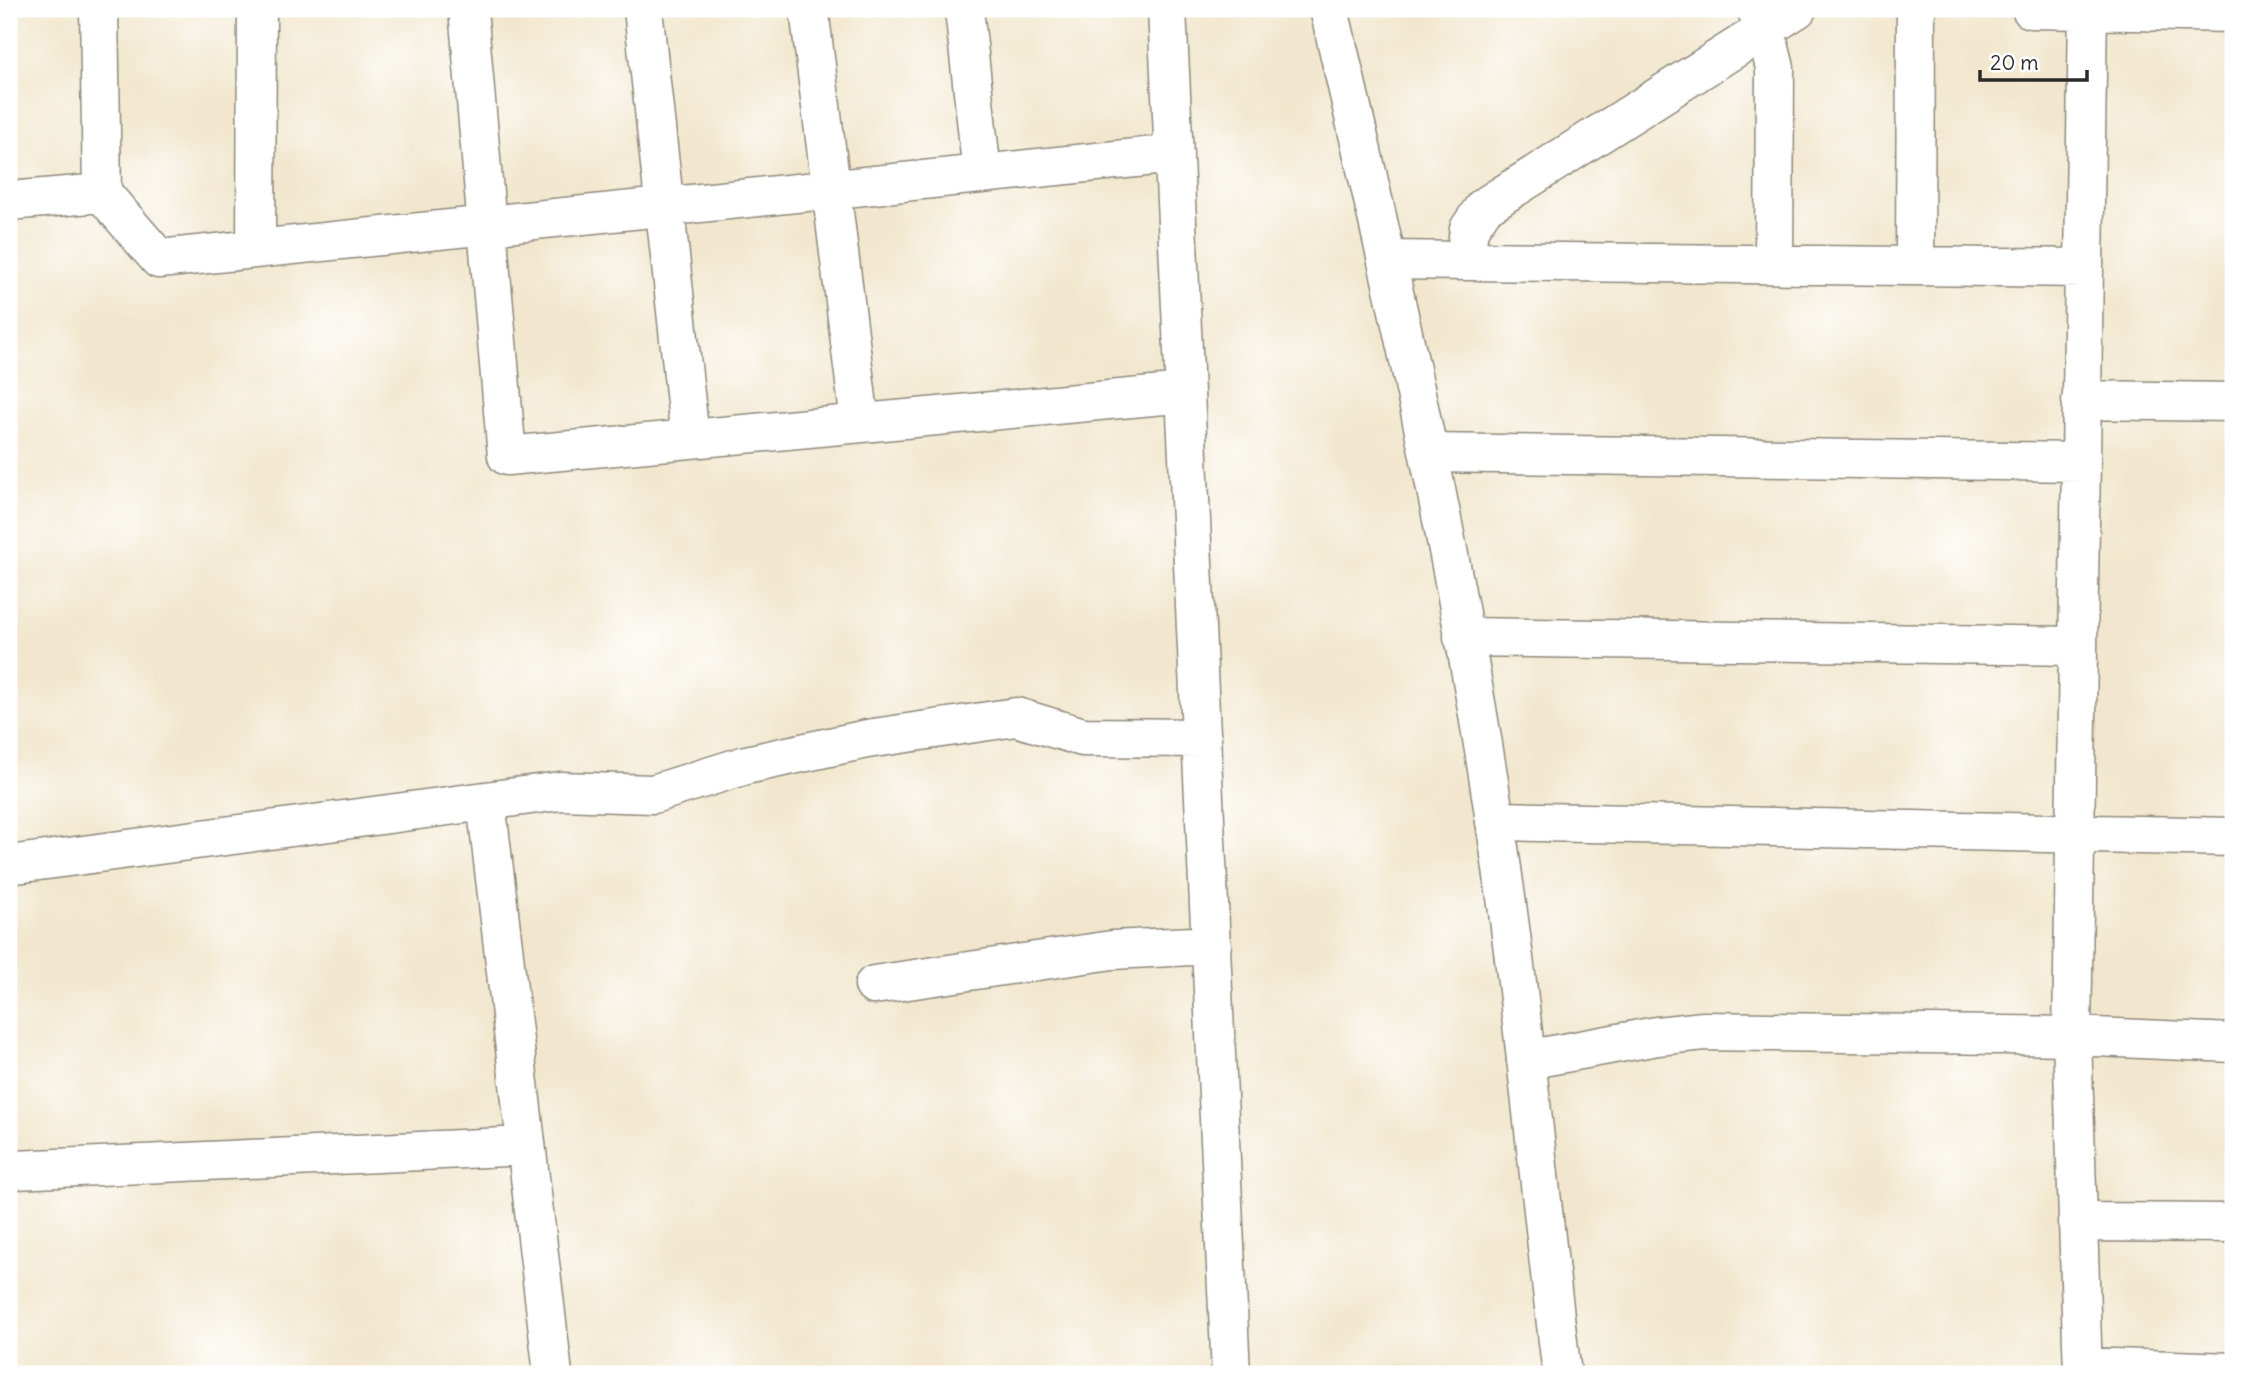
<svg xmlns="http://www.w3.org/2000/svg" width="2242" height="1383" viewBox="0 0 2242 1383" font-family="Delius,sans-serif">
	<rect width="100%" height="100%" fill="#fff"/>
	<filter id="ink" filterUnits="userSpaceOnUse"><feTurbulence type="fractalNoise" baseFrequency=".0143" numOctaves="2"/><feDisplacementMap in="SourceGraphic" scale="14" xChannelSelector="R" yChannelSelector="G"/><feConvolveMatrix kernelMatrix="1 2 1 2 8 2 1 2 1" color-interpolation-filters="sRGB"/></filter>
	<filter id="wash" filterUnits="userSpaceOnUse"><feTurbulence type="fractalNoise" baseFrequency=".00686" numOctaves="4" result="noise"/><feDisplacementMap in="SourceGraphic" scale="28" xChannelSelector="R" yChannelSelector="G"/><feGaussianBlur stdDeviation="1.57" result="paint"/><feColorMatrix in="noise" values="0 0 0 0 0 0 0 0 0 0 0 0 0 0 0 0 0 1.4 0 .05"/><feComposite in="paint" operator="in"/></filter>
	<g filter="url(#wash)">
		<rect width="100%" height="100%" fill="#f2e7ce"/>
	</g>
	<g filter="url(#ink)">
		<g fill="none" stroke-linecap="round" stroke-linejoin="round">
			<defs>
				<path id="street" d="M99 9 102 193
					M468 9 507 456 1185 393
					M643 9 690 439
					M809 9 860 423
					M964 9 982 174
					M1167 9 1231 1374
					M1756 9 1765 28 1775 68 1774 264
					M2031 9 2233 13
					M9 201 102 193 159 259 1174 154
					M256 249 257 9
					M1387 260 2083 268
					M1465 261 1469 229 1484 207 1797 9
					M1915 266 1916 9
					M2081 400 2233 402
					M1429 453 2080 462
					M1463 637 2077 646
					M486 801 553 1374
					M1495 821 2233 837
					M9 865 560 791 653 794 746 765 867 739 1016 717 1083 737 1202 738
					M874 985 1112 950 1212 945
					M1526 1060 1657 1036 1704 1031 2072 1036 2233 1043
					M15 1170 526 1146
					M2077 1222 2233 1223
					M2083 1367 2233 1372
					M2083 1374 2072 1036 2088 10"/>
				<path id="secondary" d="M1329 9C1392 278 1454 547 1495 821 1523 1004 1539 1190 1562 1374"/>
			</defs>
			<use href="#street" stroke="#8e897c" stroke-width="41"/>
			<use href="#secondary" stroke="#8e897c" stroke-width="41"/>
			<use href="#street" stroke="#fff" stroke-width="38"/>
			<use href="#secondary" stroke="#fff" stroke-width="38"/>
		</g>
	</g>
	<rect width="2242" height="1383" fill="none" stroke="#fff" stroke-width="35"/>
	<path d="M1980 70v10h107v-10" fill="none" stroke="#2b2b2b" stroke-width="3.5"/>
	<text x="1990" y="70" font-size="21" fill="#2b2b2b" stroke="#ffffff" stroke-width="5" paint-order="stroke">20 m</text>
</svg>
